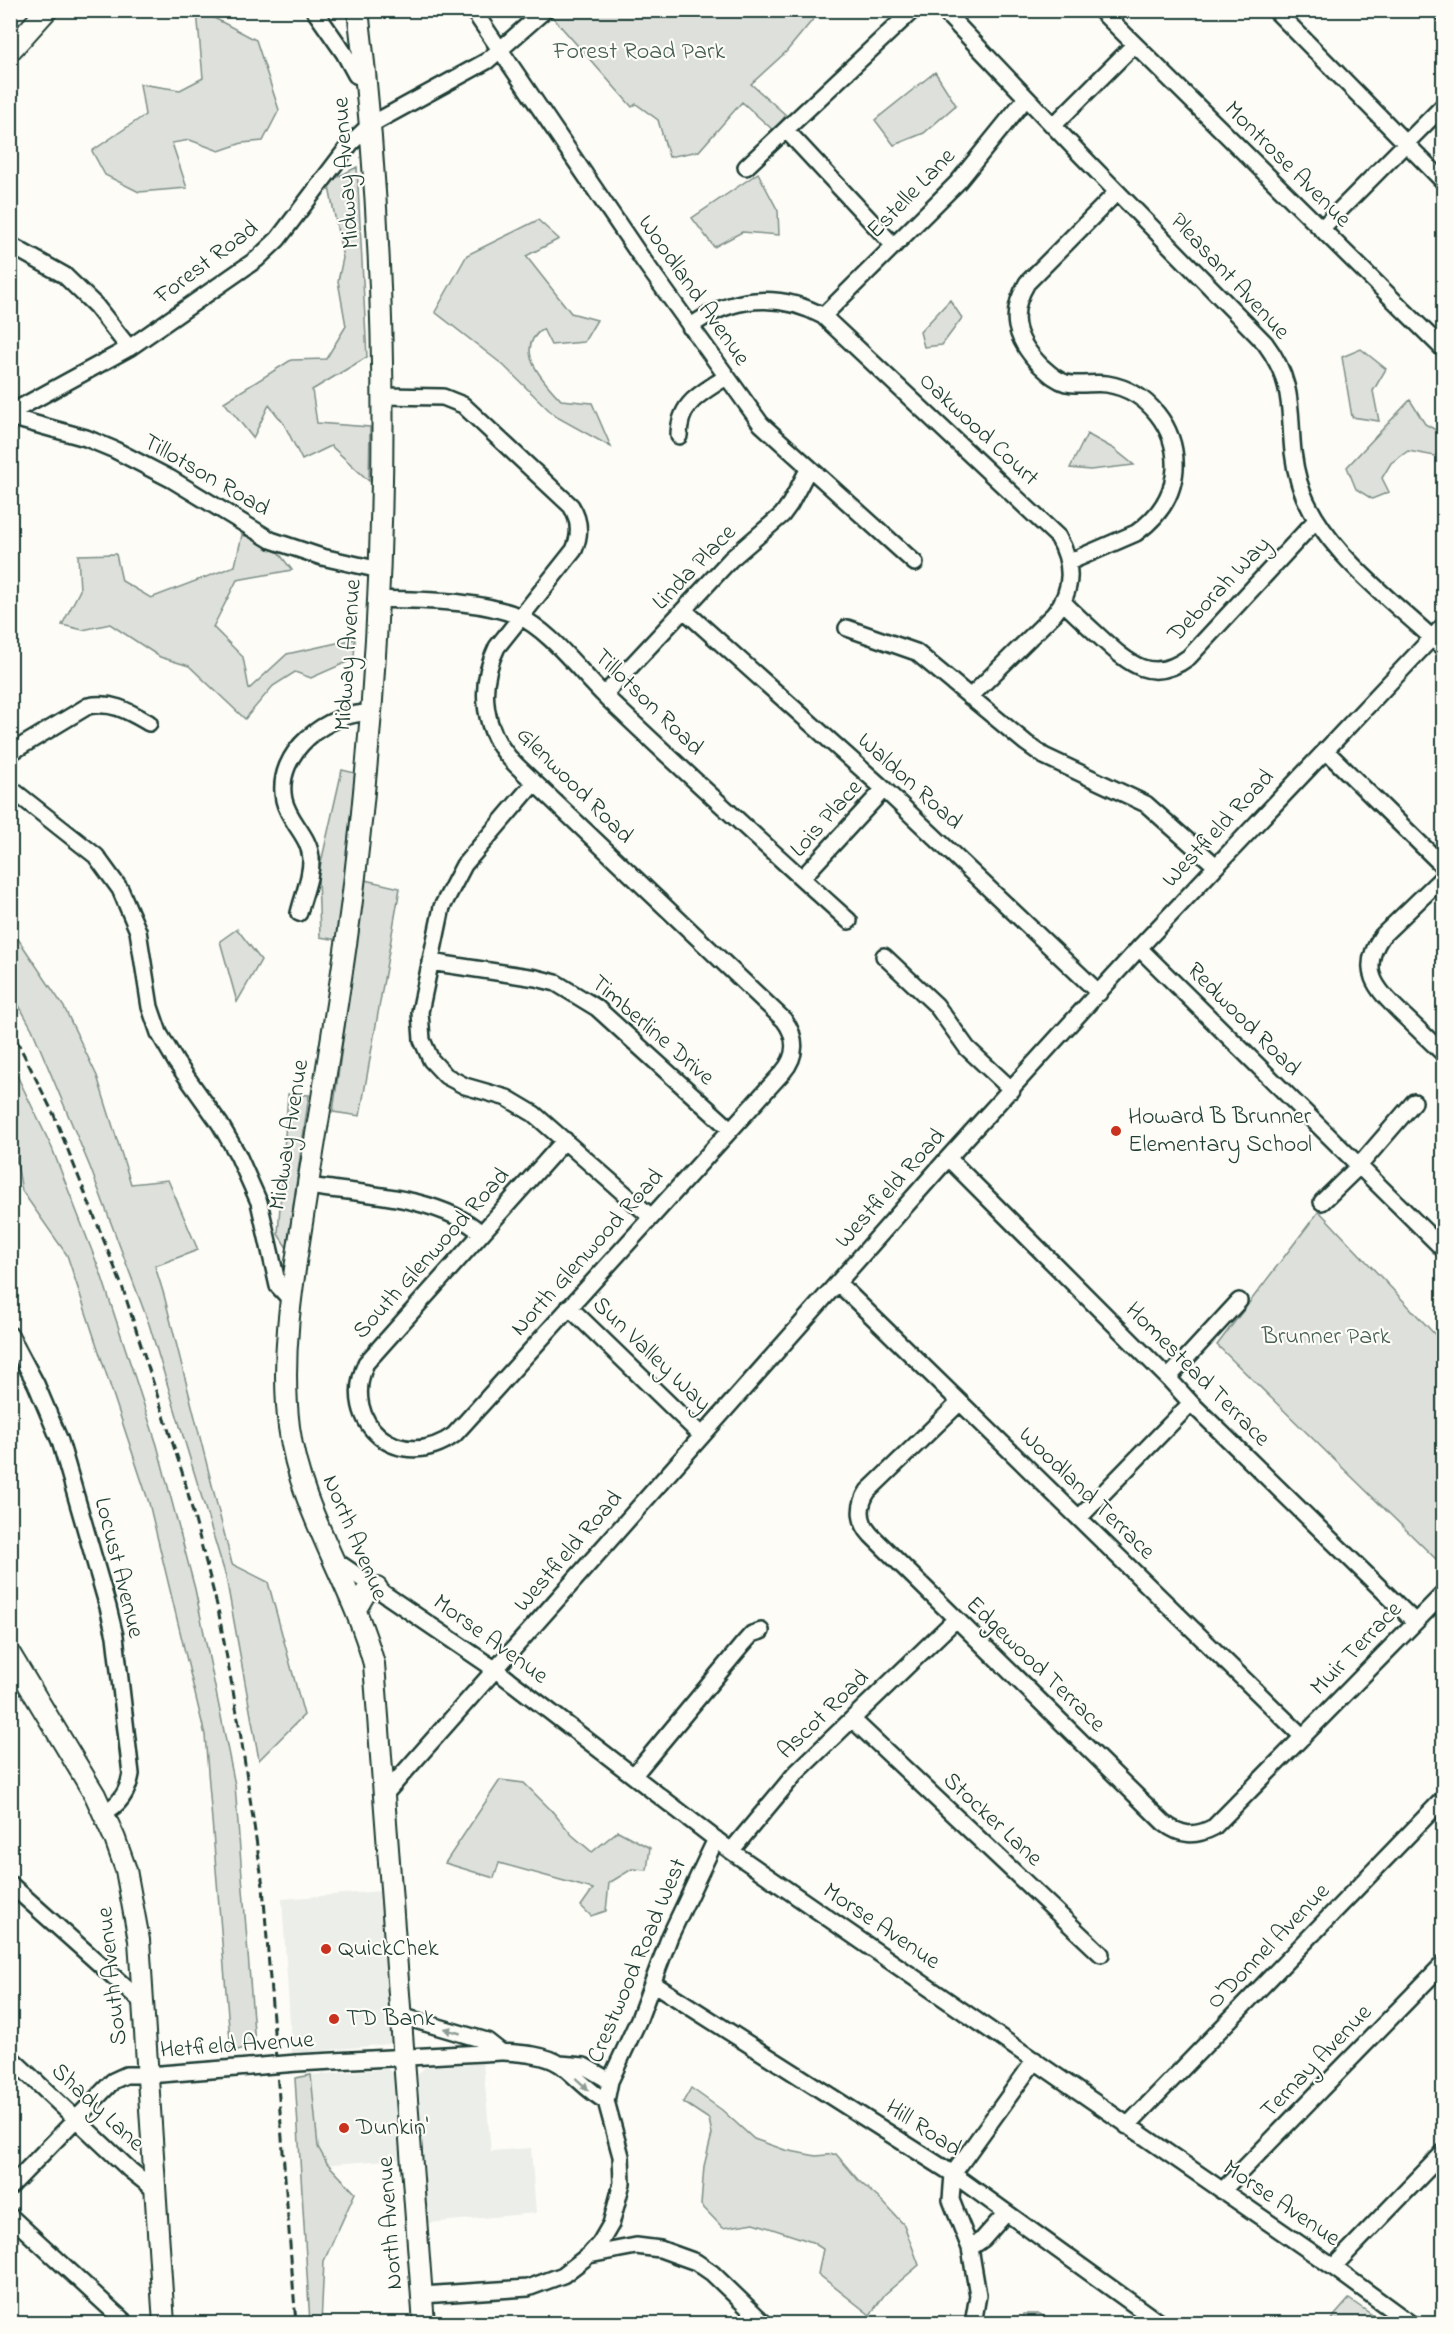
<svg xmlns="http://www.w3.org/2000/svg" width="1454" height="2334" viewBox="0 0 1454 2334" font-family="'Indie Flower',sans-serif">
	<rect width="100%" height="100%" fill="#fdfcf7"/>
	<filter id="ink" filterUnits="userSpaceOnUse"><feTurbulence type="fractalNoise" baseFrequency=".0167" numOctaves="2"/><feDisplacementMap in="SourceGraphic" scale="12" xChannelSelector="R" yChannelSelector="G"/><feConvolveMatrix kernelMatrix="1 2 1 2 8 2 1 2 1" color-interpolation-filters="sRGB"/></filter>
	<g filter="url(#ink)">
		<path fill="#eceee9" d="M381 1891 392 2040 388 2044 292 2054 282 1899Z
			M483 2063 491 2151 531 2148 536 2213 428 2223 418 2075 425 2067Z
			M387 2069 394 2074 401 2159 318 2165 312 2075Z"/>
		<path fill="#dde0db" stroke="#7e8e88" stroke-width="1.5" d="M197 11H201L256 40 279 110 263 141 242 143 219 151 190 140 172 143 187 188 139 192 105 175 92 151 145 115 140 84 180 90 203 78Z
			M547 11 548 10 820 11 786 52 751 84 786 115 774 131 742 102 699 151 669 157 658 120 636 104 632 107Z
			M935 72 956 105 924 133 894 145 875 120Z
			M357 167 367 357 312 390 317 423 370 427 369 481 331 446 302 460 284 424 269 405 253 438 224 402 291 360 326 359 346 326 338 281 343 258 328 182Z
			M758 173 778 211 779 235 742 232 714 247 692 218Z
			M538 220 559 239 526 256 571 313 597 320 584 342 551 345 543 329C512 349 544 382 561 400L592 403 611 447 555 416 503 365 435 312 467 255Z
			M950 300 962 318 942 345 924 347 920 332Z
			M1361 349 1386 369 1373 391 1379 421 1352 417 1342 357Z
			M1410 400 1425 424 1443 434V446L1435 456 1408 451 1391 463 1382 478 1389 492 1372 499 1356 489 1347 467Z
			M1087 434 1114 449 1134 465 1090 470 1070 468Z
			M242 535 271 543 292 570 237 580 213 627 243 657 249 689 287 654 355 639 354 659 311 678 295 672 273 686 245 719 189 666 160 657 110 624 83 630 62 625 80 590 78 555 116 554 122 581 151 598 235 566Z
			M342 770 355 773 338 940 320 937 318 876Z
			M365 880 400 888 360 1116 333 1112Z
			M10 927 64 1007 97 1076 131 1184 168 1180 198 1250 155 1266 164 1295 232 1564 268 1582 304 1715 259 1760 226 1577 149 1324 90 1167 32 1029 11 991Z
			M237 929 261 960 237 1002 220 941Z
			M11 1063 52 1148 101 1274 157 1445 195 1589 235 1785 255 2045 231 2052 205 1735 149 1503 67 1255 22 1191 11 1130Z
			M288 1094 309 1095 287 1248 278 1234Z
			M1319 1211 1443 1343V1566L1217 1345Z
			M500 1780 524 1783 552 1811 572 1835 592 1852 618 1831 650 1848 647 1870 632 1869 609 1883 606 1911 591 1916 581 1906 593 1889 499 1863 494 1878 445 1863Z
			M311 2075 318 2147 327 2163 355 2193 324 2261 321 2324 310 2323 295 2078Z
			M691 2088 722 2110 754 2139 785 2150 816 2156 836 2154 859 2181 884 2203 904 2225 919 2265 885 2294 870 2315 818 2274 823 2249 812 2242 754 2223 723 2228 701 2205 704 2166 712 2134 709 2119 683 2102Z
			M1349 2299 1384 2323H1328Z
			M1023 2314H1040L1054 2323H1022Z"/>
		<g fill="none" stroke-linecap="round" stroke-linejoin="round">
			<defs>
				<path id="minor" d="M314 10 344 53 356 75 366 79
					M473 10 643 260 761 424 915 563
					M943 10 1081 155 1265 343C1303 394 1283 427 1299 482 1318 548 1395 602 1444 649
					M1100 10 1444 350
					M1275 10 1444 182
					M1440 10 1444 14
					M1053 126 1134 45
					M786 130 894 246
					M746 167 913 10
					M1321 229 1444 105
					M10 245 64 275 96 306 129 348
					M823 316 958 182 1026 98
					M690 327C730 296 779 292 823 316L1058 537C1073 563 1074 590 1054 614L970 697
					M381 396 443 397 463 405 571 506C580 520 581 534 574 550L497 647C477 688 483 733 516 765L784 1020C797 1037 797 1056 783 1072L454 1435C400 1474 339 1424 366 1363L565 1140
					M10 413 129 348 257 259 278 239 351 143 370 125 487 61 545 10
					M10 417 86 438 115 450 171 479 271 540 322 557 380 570
					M679 436C679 402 701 394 726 377
					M1069 562 1136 533C1157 518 1173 497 1175 469 1177 428 1148 391 1107 384 1094 382 1080 386 1066 383 1055 380 1048 372 1040 365 1015 339 1008 315 1027 283L1117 192
					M378 599C422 601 477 599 518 616 551 631 578 670 605 696 684 772 767 847 849 921
					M1063 602C1075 614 1088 626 1100 637 1129 664 1152 685 1189 657L1316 520
					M684 610 884 789 1099 993
					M847 628 916 652 1026 743 1044 756 1146 804 1216 866
					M604 695 731 559 782 515 790 504 809 468
					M1325 750 1444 867
					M10 753 88 706C112 701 128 711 149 723
					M534 783 464 865 442 907 420 1012 422 1040 431 1060 446 1076 465 1086 507 1098 534 1114 651 1217
					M10 788 96 856 120 889 138 931 150 1007 159 1033 176 1062 220 1124 238 1155 259 1202 278 1286 290 1299
					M1444 876 1382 936C1357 972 1378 990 1403 1015 1417 1028 1430 1041 1444 1054
					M802 878 884 789
					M299 913C303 896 312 876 311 858 309 835 289 822 284 800 274 752 329 711 371 713
					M1139 948 1444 1250
					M884 956 936 1005 967 1048 1012 1090
					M430 962 536 978 556 983 597 1008 730 1129
					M948 1158 1168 1378 1191 1403 1415 1622
					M308 1186C361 1194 440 1196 481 1233
					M1322 1202 1358 1167 1414 1102
					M838 1283 1303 1737
					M569 1307 702 1436
					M10 1335 36 1384 60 1441 108 1607 115 1636 131 1774C128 1792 120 1805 103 1813
					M1168 1378 1239 1301
					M960 1402 868 1491C858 1506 859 1522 871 1535L1164 1823C1181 1836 1195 1837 1214 1827L1444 1593
					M1079 1518 1191 1403
					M333 1559 496 1670 731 1851 1333 2267 1411 2324
					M852 1719 1101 1954
					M634 1775 743 1644 752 1634 761 1631
					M385 1794 948 1158 1139 948 1444 625
					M731 1851 795 1774 956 1619
					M10 1884 142 2002
					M654 1984 953 2174 1161 2324
					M401 2016 487 2041 501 2052
					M10 2057 130 2170 155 2190
					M297 2063 501 2052C519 2053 546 2054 561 2065 577 2077 589 2092 606 2101
					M560 2064 584 2066 610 2081
					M1127 2126 1444 1798
					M10 2187 113 2081 126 2075H148L249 2067
					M1222 2191 1444 1963
					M10 2216 127 2324
					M970 2248 983 2239 1006 2213
					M589 2255 600 2243 611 2224 622 2183 621 2156 606 2101 610 2081 639 2019 670 1936 716 1839
					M1333 2267 1444 2152
					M422 2295 528 2288 563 2275 589 2255 636 2246 660 2249 696 2262 712 2273 765 2324
					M973 2324 978 2295 970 2248 951 2200 953 2174 1035 2060"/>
				<path id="major" d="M358 10C393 297 389 589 355 876 343 979 324 1082 308 1184 296 1265 279 1345 289 1427 300 1512 352 1582 374 1664L424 2324
					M10 51 47 10
					M356 1609 366 1592 377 1588
					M10 1654 95 1795 115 1839 126 1870 139 1940 164 2324"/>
			</defs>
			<use href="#minor" stroke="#1f3d34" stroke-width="20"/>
			<use href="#major" stroke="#1f3d34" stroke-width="24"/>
			<use href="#minor" stroke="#fdfcf7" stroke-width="15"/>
			<use href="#major" stroke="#fdfcf7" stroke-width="20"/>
			<path stroke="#1f3d34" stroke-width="3" stroke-dasharray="9 4.5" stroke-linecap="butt" d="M10 1027 54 1115 122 1286 184 1478 218 1609 239 1724 263 1886 296 2324"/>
			<defs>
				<path id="minor-bridge" d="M249 2067 297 2063"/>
			</defs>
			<use href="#minor-bridge" stroke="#1f3d34" stroke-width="20" stroke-linecap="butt"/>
			<use href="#minor-bridge" stroke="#fdfcf7" stroke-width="15"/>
		</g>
		<defs><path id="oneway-solid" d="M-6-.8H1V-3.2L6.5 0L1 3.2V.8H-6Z" transform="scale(1.5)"/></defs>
		<g fill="#8e9c96">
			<use href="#oneway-solid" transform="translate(452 2031) rotate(-164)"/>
			<use href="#oneway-solid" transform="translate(582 2084) rotate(42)"/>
		</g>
	</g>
	<g fill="#c8321e" stroke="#fdfcf7" stroke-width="2">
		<circle cx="1116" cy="1131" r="6"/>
		<circle cx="326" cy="1949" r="6"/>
		<circle cx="334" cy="2019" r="6"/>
		<circle cx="344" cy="2128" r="6"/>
	</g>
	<g text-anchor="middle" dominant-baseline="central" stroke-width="4.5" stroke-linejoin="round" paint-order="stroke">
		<g font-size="24" fill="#455e55" stroke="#fdfcf7">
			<text x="639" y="52">Forest Road Park</text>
			<text x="1326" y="1337">Brunner Park</text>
		</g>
		<g font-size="24" fill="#1f3d34" stroke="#fdfcf7">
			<text transform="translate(1287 165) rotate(45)">Montrose Avenue</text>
			<text transform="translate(347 173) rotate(-94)">Midway Avenue</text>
			<text transform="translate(912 194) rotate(-46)">Estelle Lane</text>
			<text transform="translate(207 263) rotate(-37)">Forest Road</text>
			<text transform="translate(1229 277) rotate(47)">Pleasant Avenue</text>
			<text transform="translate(693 291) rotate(55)">Woodland Avenue</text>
			<text transform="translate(978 430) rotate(43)">Oakwood Court</text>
			<text transform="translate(206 476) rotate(30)">Tillotson Road</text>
			<text transform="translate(695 568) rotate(-46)">Linda Place</text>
			<text transform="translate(1220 590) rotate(-46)">Deborah Way</text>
			<text transform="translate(349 655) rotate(-86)">Midway Avenue</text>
			<text transform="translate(648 703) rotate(44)">Tillotson Road</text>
			<text transform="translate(909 782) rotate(42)">Waldon Road</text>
			<text transform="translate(574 786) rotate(45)">Glenwood Road</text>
			<text transform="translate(827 819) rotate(-48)">Lois Place</text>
			<text transform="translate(1219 829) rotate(-47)">Westfield Road</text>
			<text transform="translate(1243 1020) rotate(45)">Redwood Road</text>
			<text transform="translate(652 1031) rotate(41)">Timberline Drive</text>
			<text transform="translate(290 1135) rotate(-81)">Midway Avenue</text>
			<text transform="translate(891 1189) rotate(-48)">Westfield Road</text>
			<text transform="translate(588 1253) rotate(-48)">North Glenwood Road</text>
			<text transform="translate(432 1254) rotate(-48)">South Glenwood Road</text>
			<text transform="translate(651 1355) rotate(44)">Sun Valley Way</text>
			<text transform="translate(1197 1375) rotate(45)">Homestead Terrace</text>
			<text transform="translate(1086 1494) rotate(44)">Woodland Terrace</text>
			<text transform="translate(354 1538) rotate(67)">North Avenue</text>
			<text transform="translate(569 1552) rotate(-49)">Westfield Road</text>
			<text transform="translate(118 1568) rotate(76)">Locust Avenue</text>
			<text transform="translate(490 1640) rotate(36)">Morse Avenue</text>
			<text transform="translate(1357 1649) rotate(-46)">Muir Terrace</text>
			<text transform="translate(1035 1665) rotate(44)">Edgewood Terrace</text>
			<text transform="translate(824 1715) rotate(-44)">Ascot Road</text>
			<text transform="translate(992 1820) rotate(43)">Stocker Lane</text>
			<text transform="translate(881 1927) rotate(34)">Morse Avenue</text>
			<text transform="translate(1269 1947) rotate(-46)">O'Donnel Avenue</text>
			<text transform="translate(638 1961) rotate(-67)">Crestwood Road West</text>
			<text transform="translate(113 1976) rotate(-96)">South Avenue</text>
			<text transform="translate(237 2046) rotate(-4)">Hetfield Avenue</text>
			<text transform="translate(1317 2062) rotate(-46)">Ternay Avenue</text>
			<text transform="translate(97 2108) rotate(43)">Shady Lane</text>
			<text transform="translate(923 2129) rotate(33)">Hill Road</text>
			<text transform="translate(1281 2204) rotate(34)">Morse Avenue</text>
			<text transform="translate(391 2223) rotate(-94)">North Avenue</text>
		</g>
		<g font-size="24" fill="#1f3d34" stroke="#fdfcf7" text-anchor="start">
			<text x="1128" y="1117">Howard B Brunner<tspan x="1128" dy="28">Elementary School</tspan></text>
			<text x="338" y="1949">QuickChek</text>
			<text x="346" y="2019">TD Bank</text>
			<text x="356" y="2128">Dunkin'</text>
		</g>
	</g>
	<rect width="1454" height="2334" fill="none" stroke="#fdfcf7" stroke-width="36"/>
	<rect x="18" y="18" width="1418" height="2298" fill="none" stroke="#1f3d34" stroke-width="2" filter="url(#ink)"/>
</svg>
